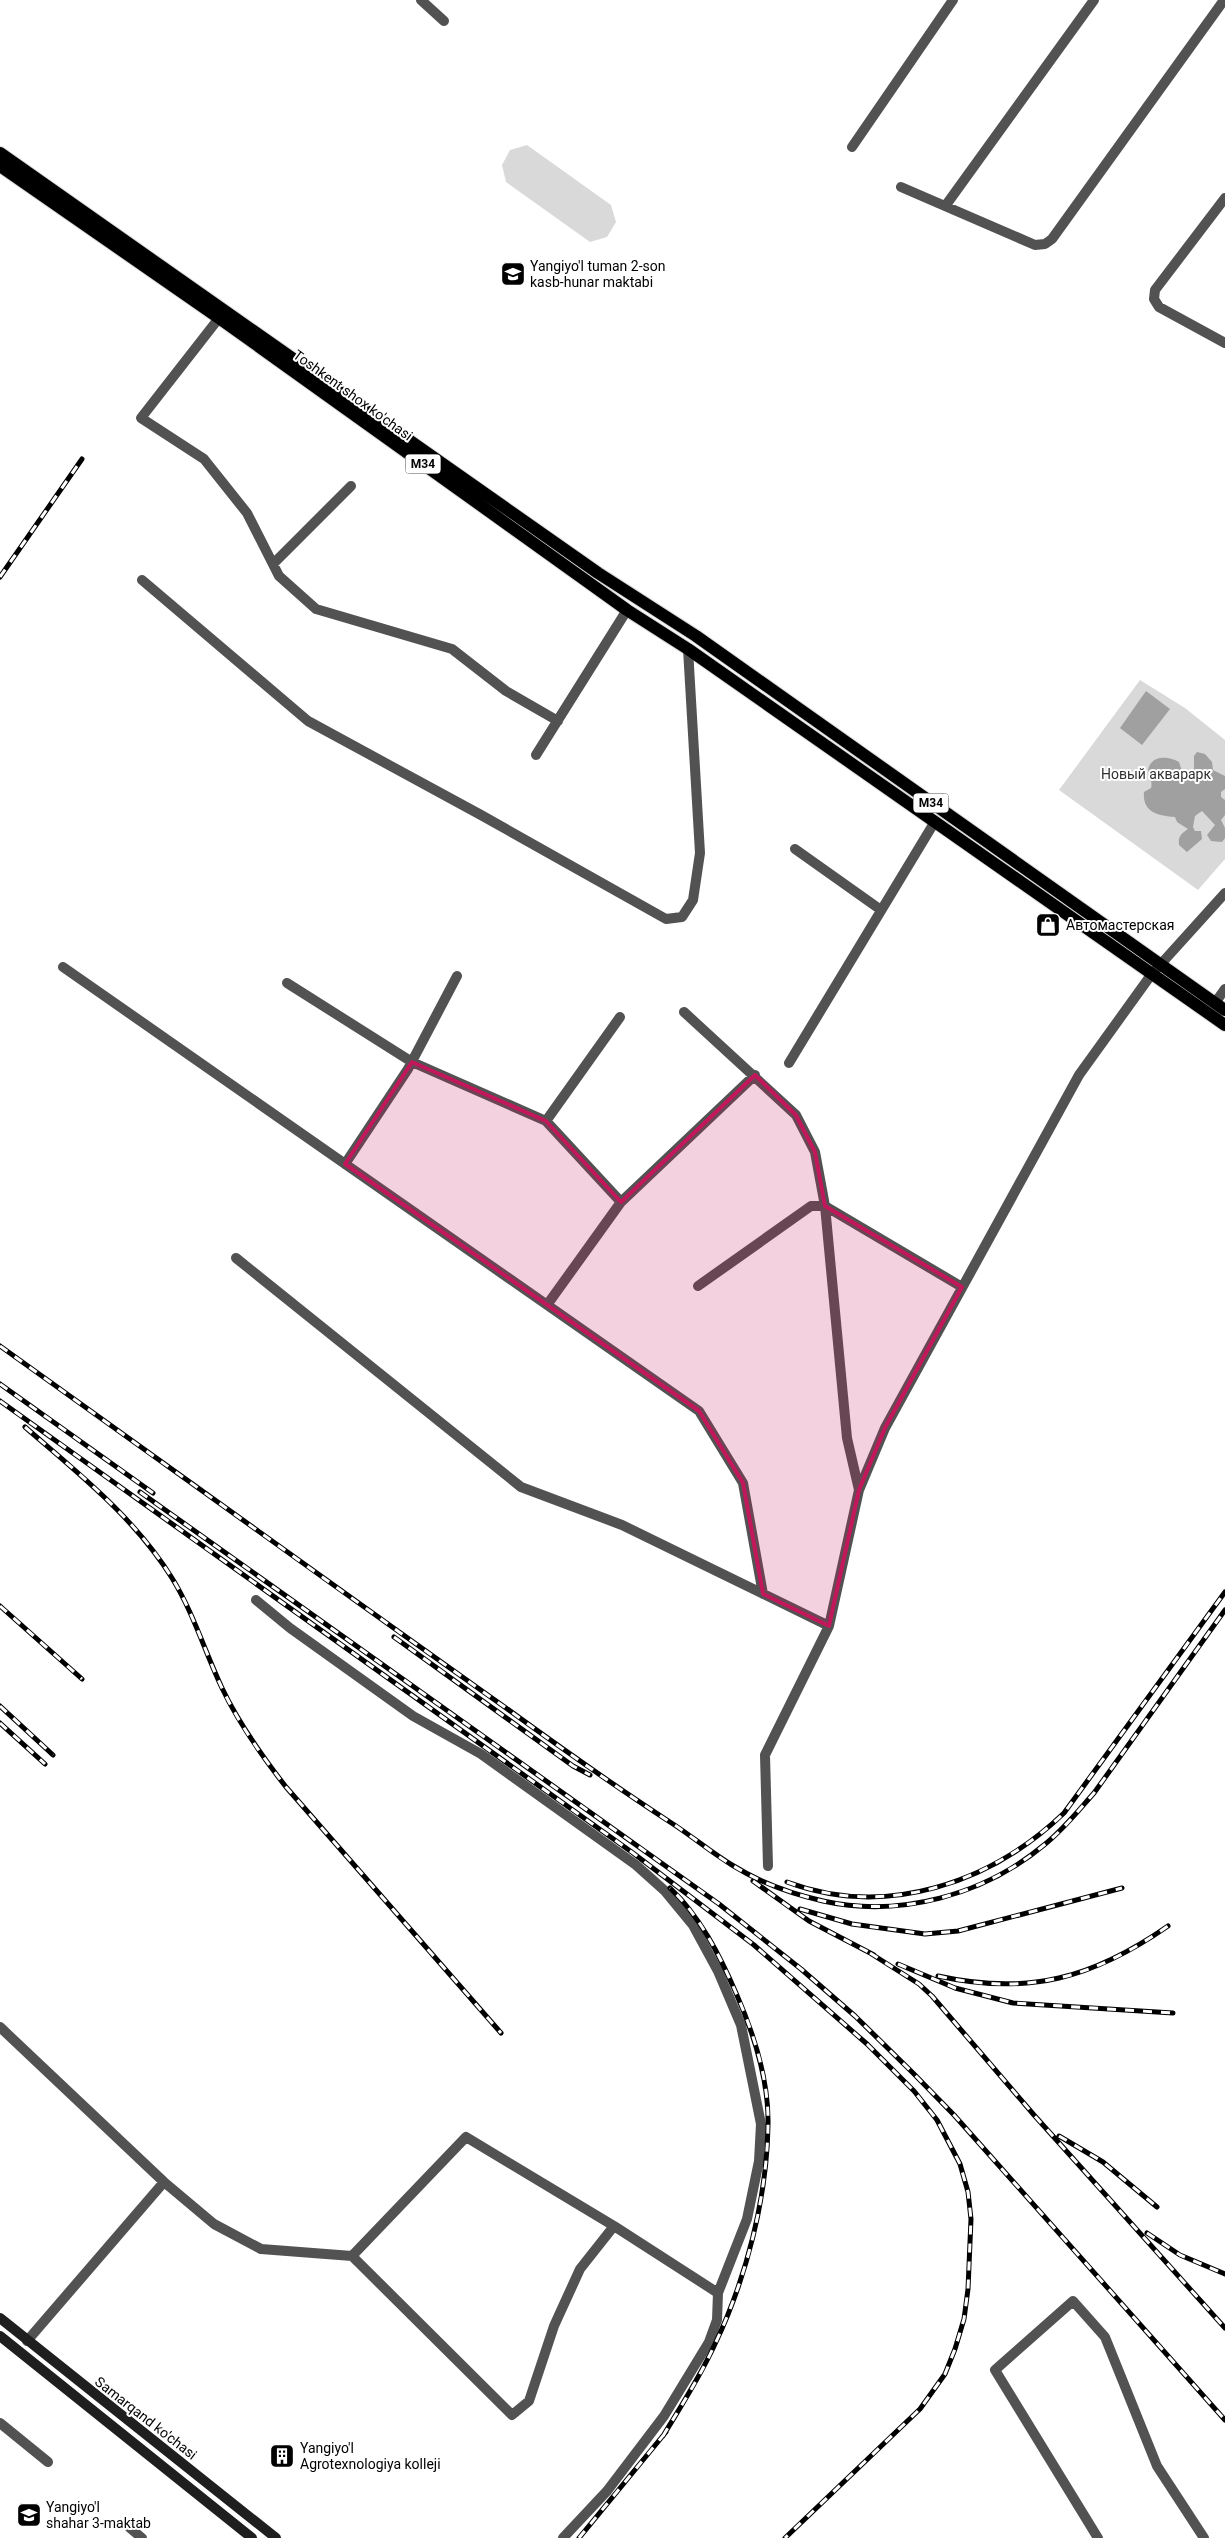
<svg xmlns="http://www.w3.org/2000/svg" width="1225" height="2538" viewBox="0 0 1225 2538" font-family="Roboto,sans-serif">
	<rect width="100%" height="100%" fill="#fff"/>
	<path fill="#d9d9d9" d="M527 145 611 205 616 222 607 237 590 242 506 182 502 165 510 150Z
		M1140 680 1185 708 1225 740V859L1198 890 1059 790Z"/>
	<path fill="#a0a0a0" d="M1146 691 1170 709 1142 745 1120 728Z
		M1197 752 1205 754 1212 762 1213 770 1225 776V789L1221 792V797L1225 800V815L1221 820 1225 828V838L1222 842 1211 841 1207 835 1215 825 1202 811 1195 816 1193 827 1195 831H1201L1202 839 1187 852 1179 845C1178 836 1181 834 1188 829L1177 822 1175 817C1158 816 1142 812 1144 792L1151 788C1153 781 1149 779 1148 773 1148 755 1168 755 1179 762L1182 771 1189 775 1194 771V756Z"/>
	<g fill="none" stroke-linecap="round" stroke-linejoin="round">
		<defs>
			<path id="primary" d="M0 153 598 573 696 636 1225 1010
				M0 166 219 318 627 610 688 649 1225 1025"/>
		</defs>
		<use href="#primary" stroke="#dbdbdb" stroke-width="14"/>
		<path stroke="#525252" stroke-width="10" d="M421 0 444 21
			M852 147 953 0
			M901 187 1035 245 1045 244 1052 239 1224 0
			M1225 198 1155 290 1154 299 1159 307 1225 343
			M946 205 1094 0
			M219 318 141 418 204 459 247 513 279 576 316 609 452 649 506 691 558 721
			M273 564 351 486
			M142 580 308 721 481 815 666 919 682 917 693 900 700 853 688 649
			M536 755 627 610
			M795 849 881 910
			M63 967 699 1411 743 1483 763 1594
			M287 983 412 1062 546 1121 621 1202
			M1215 1003 1225 989
			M684 1012 796 1115 815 1152 825 1206 847 1438 859 1490
			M789 1063 934 823
			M546 1121 620 1017
			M345 1164 408 1069 457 976
			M236 1258 521 1487 622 1525 829 1626
			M698 1286 811 1206H825L962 1287
			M547 1305 621 1202 755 1075
			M256 1600 290 1628 413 1716 481 1754 636 1865 665 1891 693 1925 718 1971 741 2025 761 2124 759 2161 747 2219 718 2293 717 2320 709 2342 664 2416 607 2491 563 2538
			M768 1866 765 1755 829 1626 859 1490 885 1428 1079 1075 1151 975 1225 893
			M0 2027 164 2182 214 2224 261 2249 352 2256 512 2415 529 2401 554 2326 580 2269 614 2226
			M352 2256 466 2137 614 2226 718 2293
			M27 2341 164 2182
			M0 2423 48 2462
			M130 2528 142 2538
			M1098 2538 995 2370 1073 2301 1105 2337 1157 2466 1204 2538"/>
		<path stroke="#1f1f1f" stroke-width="10" d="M0 2318 276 2538
			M0 2336 252 2538"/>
		<use href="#primary" stroke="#000" stroke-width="12"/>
		<defs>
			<path id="rail" d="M0 577 82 459
				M0 1346C169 1467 337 1588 506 1708 561 1748 616 1787 673 1824 693 1837 712 1853 732 1865 759 1882 792 1894 823 1901 900 1918 984 1895 1044 1845 1063 1830 1078 1811 1094 1793L1225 1610
				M0 1384 153 1493
				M0 1401 633 1853 754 1945 867 2044 914 2091 937 2120 960 2164 968 2192 971 2219 968 2289 964 2319 955 2349 945 2374 920 2409 785 2538
				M25 1427C79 1474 134 1517 172 1578 193 1612 205 1652 222 1688 239 1724 262 1756 286 1787L501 2033
				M140 1492 719 1904 801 1969 855 2016 913 2073 954 2115 1225 2420
				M0 1606 82 1679
				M394 1637 573 1766 590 1775
				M0 1706 53 1755
				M0 1723 45 1764
				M753 1881 809 1921 874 1955
				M787 1882C886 1919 991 1883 1064 1813L1225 1592
				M800 1909 852 1924 925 1934 958 1931 1122 1888
				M870 1953 919 1984 932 1996 1034 2115 1225 2328
				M898 1964 955 1988 1013 2003 1173 2013
				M938 1976C1029 1996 1093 1978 1168 1926
				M1059 2136 1103 2162 1157 2207
				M1147 2233 1180 2255 1225 2274
				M663 2436C681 2406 700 2377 715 2344 746 2279 767 2198 768 2125 769 2080 754 2034 736 1993 720 1956 700 1916 670 1888
				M579 2538 666 2432"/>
		</defs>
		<use href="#rail" stroke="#000" stroke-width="5"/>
		<use href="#rail" stroke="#fff" stroke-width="3" stroke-dasharray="9" stroke-linecap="butt"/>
	</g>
	<path fill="#c2185b" fill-opacity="0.2" stroke="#c2185b" stroke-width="4" stroke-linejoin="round" d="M412 1062 546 1121 621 1202 755 1075 796 1115 815 1152 825 1206 962 1287 885 1428 859 1490 829 1626 763 1594 743 1483 699 1411 345 1164Z"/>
	<defs>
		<symbol id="university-square" viewBox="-11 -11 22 22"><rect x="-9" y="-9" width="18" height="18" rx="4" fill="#000" stroke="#fff"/><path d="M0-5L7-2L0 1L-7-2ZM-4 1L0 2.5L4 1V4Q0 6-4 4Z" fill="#fff"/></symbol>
		<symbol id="shop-square" viewBox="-11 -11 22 22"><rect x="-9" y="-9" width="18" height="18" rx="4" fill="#000" stroke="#fff"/><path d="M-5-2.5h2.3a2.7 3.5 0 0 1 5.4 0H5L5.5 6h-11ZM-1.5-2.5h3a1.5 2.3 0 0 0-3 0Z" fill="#fff"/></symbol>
		<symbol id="building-square" viewBox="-11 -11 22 22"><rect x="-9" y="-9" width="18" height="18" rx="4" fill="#000" stroke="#fff"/><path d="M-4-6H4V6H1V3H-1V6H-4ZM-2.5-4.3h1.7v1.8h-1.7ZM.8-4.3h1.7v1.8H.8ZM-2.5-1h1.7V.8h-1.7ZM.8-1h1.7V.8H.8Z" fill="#fff"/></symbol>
		<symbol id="school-square" viewBox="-11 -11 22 22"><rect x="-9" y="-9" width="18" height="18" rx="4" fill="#000" stroke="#fff"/><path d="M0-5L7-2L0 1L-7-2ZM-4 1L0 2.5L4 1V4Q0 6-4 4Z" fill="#fff"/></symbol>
	</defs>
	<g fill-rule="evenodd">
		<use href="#university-square" x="499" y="260" width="28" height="28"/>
		<use href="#shop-square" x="1034" y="911" width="28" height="28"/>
		<use href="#building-square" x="268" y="2442" width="28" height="28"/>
		<use href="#school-square" x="15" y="2501" width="28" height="28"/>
	</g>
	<g text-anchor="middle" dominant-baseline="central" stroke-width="4" stroke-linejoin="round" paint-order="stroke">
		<g fill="#fff" stroke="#4c4c4c" stroke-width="1">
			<rect x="405.5" y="454.5" width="35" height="19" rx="4"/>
			<rect x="913.5" y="793.5" width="35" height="19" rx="4"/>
		</g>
		<g font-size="12" font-weight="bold" fill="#000">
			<text x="423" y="464">M34</text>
			<text x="931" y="803">M34</text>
		</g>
		<g font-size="14" fill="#000" stroke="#fff" text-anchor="start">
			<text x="530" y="266">Yangiyo'l tuman 2-son<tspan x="530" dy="16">kasb-hunar maktabi</tspan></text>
			<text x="1066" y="925">Автомастерская</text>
			<text x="300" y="2448">Yangiyo'l<tspan x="300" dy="16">Agrotexnologiya kolleji</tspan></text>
			<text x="46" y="2507">Yangiyo'l<tspan x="46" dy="16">shahar 3-maktab</tspan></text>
		</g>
		<g font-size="14" fill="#000" stroke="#fff">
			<text transform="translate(353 395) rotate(36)">Toshkent shox ko'chasi</text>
			<text transform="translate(146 2418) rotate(38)">Samarqand ko'chasi</text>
		</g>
		<g font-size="14" fill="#303030" stroke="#fff">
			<text x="1156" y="774">Новый акварарк</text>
		</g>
	</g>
</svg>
